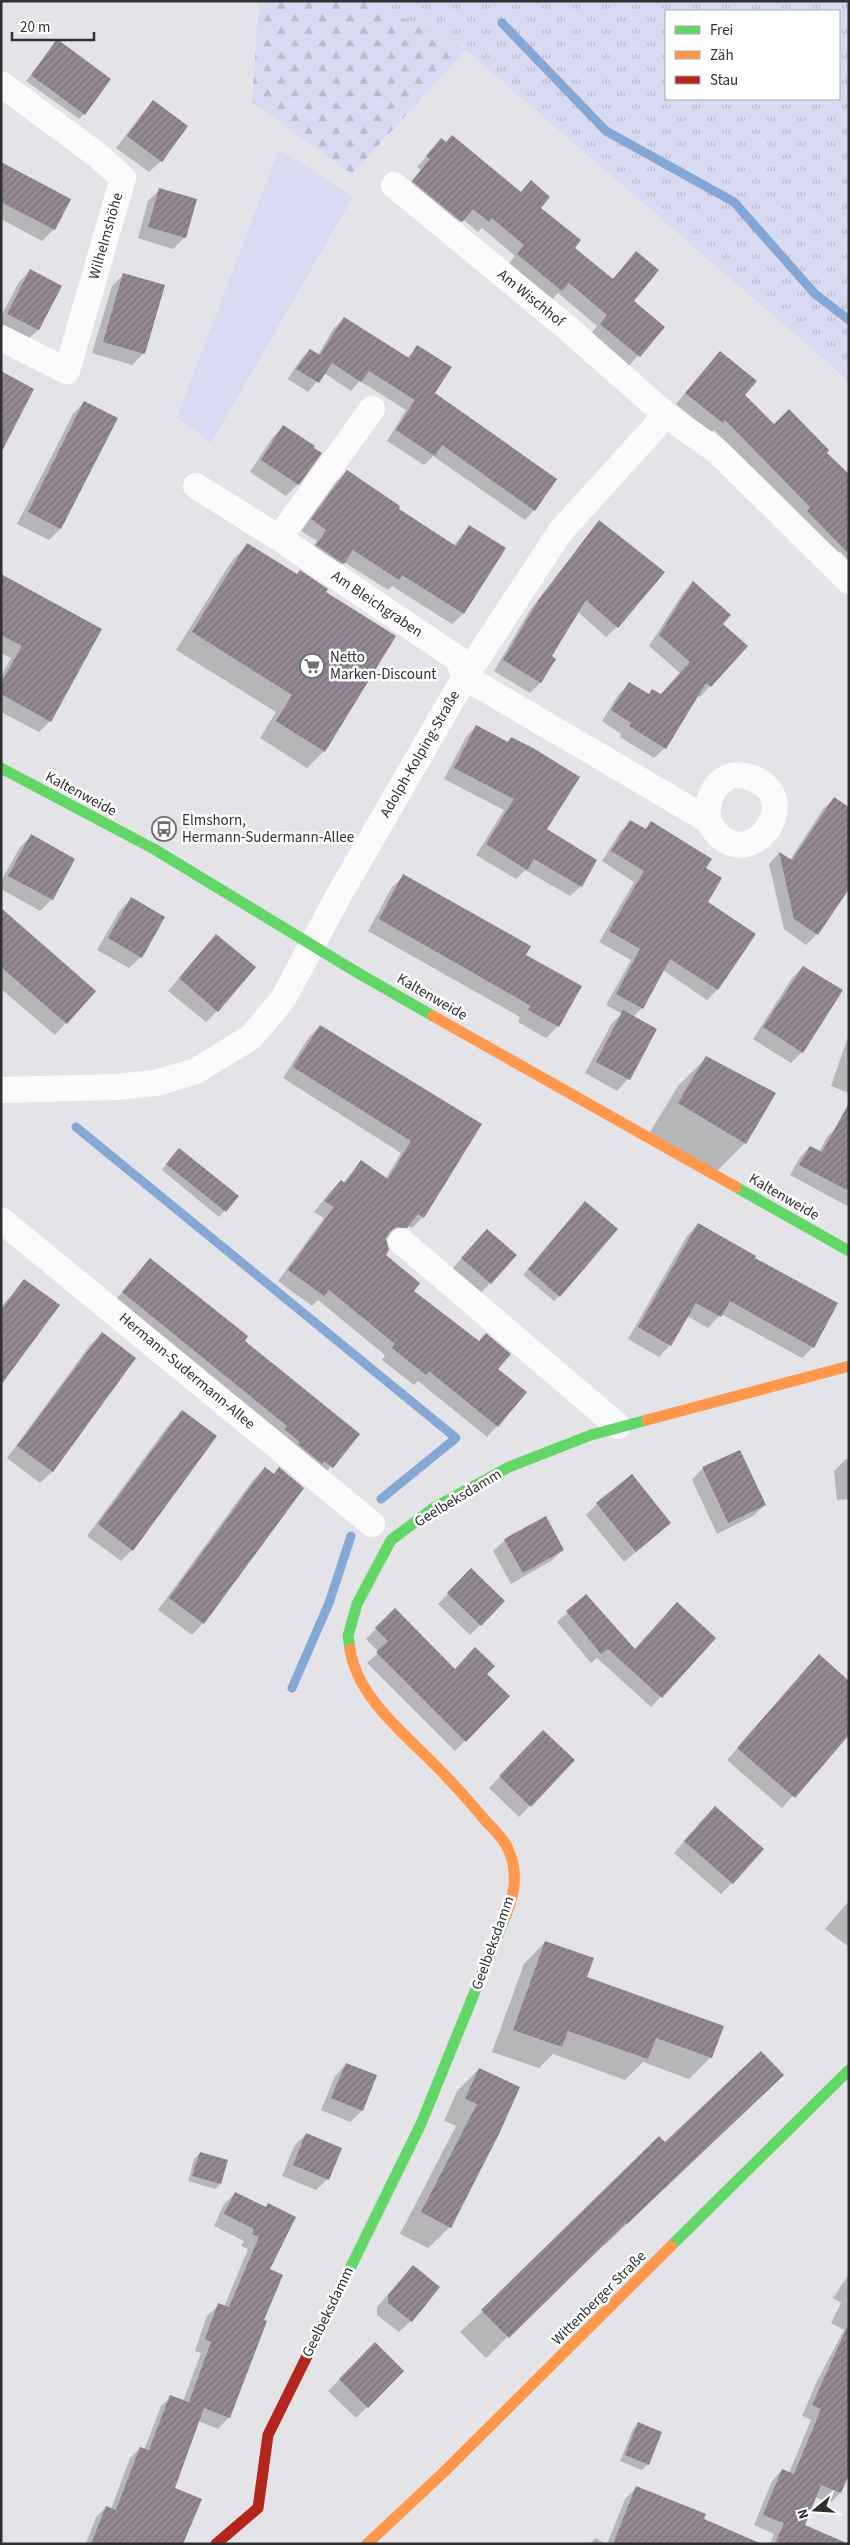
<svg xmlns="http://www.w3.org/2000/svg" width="850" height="2545" viewBox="0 0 850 2545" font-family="'Source Sans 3',sans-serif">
	<defs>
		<pattern id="grass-tufts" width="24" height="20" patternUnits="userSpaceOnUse" patternTransform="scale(1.25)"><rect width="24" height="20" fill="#d7daf0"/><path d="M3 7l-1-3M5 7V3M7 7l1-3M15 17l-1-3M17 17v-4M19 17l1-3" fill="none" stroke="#b9bbce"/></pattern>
		<pattern id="forest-firs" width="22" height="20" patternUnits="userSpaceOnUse" patternTransform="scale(1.25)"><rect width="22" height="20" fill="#d7daf0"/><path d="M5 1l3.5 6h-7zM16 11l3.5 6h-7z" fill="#b9bbce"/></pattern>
		<pattern id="building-hatch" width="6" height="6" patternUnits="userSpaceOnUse" patternTransform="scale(1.25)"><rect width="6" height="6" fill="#948894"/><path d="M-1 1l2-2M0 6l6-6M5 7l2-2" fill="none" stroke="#797079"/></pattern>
	</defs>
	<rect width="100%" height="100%" fill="#e4e4e8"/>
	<path fill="url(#grass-tufts)" fill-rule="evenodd" d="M369 1H849V381L466 50ZM666 11H839V99H666Z"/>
	<path fill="url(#forest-firs)" d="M259 1H369L466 50 352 174 252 102Z"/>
	<path fill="#d7daf0" d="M279 149 353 197 211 443 177 417Z"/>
	<path fill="#0003" d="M58 40 84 114 79 119 26 81Z
		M153 102 161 161 149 172 116 148 142 114Z
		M441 140 520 193 531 182 540 208 573 248 612 280 636 253 632 301 663 327 628 367 590 335 597 326 558 293 551 301 508 265 515 256 482 228 478 232 463 219 451 231 403 192 421 170 417 167Z
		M1 163 69 199 54 229 42 241 1 219Z
		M160 189 185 237 173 249 138 238 148 201Z
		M30 271 60 286 38 330 26 341 1 328V316L19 282Z
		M123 275 144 353 132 365 92 353 112 286Z
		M344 318 407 358 418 347 433 393 534 510 525 520 433 456 424 465 387 441 406 410 360 381 351 391 324 373 308 392 288 379 300 360 310 350 318 355 334 328Z
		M720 352 744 395 774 426 825 453 849 483V561L840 551 833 558 801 519 714 430 711 433 676 404Z
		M84 402 60 529 49 540 17 524 73 414Z
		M283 427 298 484 286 496 250 472 272 438Z
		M347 472 397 509 453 546 470 526 504 548 463 614 452 624 392 586 388 590 344 562 332 574 306 556 317 541 301 531 336 482Z
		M599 522 617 627 606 637 578 612 550 656 555 659 540 683 530 693 494 671 530 610Z
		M247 545 324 751 307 768 260 738 276 712 176 650 231 562Z
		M1 576 50 721 39 732 1 712V676L11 658 1 653Z
		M693 582 721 624 746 646 710 686 700 697 697 695 665 748 654 758 620 737 621 734 602 721 619 694 630 683 648 695 652 690 660 696 680 673 649 646 683 593Z
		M476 726 507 742 511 738 545 830 581 886 570 896 525 870 516 879 476 855 504 810 444 779 466 737Z
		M834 799 817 934 806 945 784 929 769 864 779 853 790 860 823 809Z
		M631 821 644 830 651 823 705 869 706 902 754 935 717 990 707 1000 663 970 642 1008 633 1017 655 1029 628 1079 617 1091 585 1073 612 1023 622 1014 606 1005 631 960 599 942 634 882 602 861 620 832Z
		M32 836 74 859 52 899 40 911 1 889V881L20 847Z
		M404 876 524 955 558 1026 546 1038 518 1022 520 1017 368 931 392 887Z
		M131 899 141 957 129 968 97 950 120 910Z
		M1 912 95 991 55 1035 1 989Z
		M216 935 217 1011 206 1022 168 991Z
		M803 967 802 1052 791 1063 753 1039 792 978Z
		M320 1026 480 1125 423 1217 412 1228 407 1225 395 1238 385 1237 384 1255 412 1291 497 1369V1426L487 1437 418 1381 414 1385 382 1360 385 1355 318 1300 312 1306 278 1281 324 1218 314 1212 330 1192 341 1181 343 1183 361 1162 386 1178 401 1153 283 1078 309 1037Z
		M849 1034V1093L831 1086Z
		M707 1057 745 1143 716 1172 650 1132 678 1086Z
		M837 1127 849 1134V1207L790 1175 800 1157 810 1147 819 1152 827 1137Z
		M173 1155 237 1197 219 1217 162 1170Z
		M580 1208 559 1296 554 1301 523 1275Z
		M698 1224 753 1258 813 1347 802 1358 721 1314 708 1328 687 1316 670 1345 659 1357 628 1339 687 1236Z
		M476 1242 490 1283 479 1295 451 1270Z
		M151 1259 243 1341 358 1434 320 1479 112 1304Z
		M24 1281 1 1382V1307Z
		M102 1334 135 1358 52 1472 40 1483 7 1458 90 1345Z
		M182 1412 132 1550 121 1561 87 1536 170 1423Z
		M846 1459H849V1499L837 1500 834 1471Z
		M265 1468 203 1623 192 1635 158 1610 253 1480Z
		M703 1468 765 1505 753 1516 717 1534 692 1480Z
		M597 1504 670 1523 624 1562 586 1515Z
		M505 1540 563 1550 551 1561 511 1584 493 1551Z
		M471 1570 480 1625 470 1635 438 1604Z
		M586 1596 634 1650 715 1638 651 1707 597 1658 591 1663 557 1622Z
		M395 1610 454 1670 486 1674 508 1696 455 1751 367 1663 379 1652 366 1639Z
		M819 1655 849 1733 782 1808 727 1760Z
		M543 1731 573 1761 519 1817 489 1788Z
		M704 1819 732 1883 721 1894 674 1853Z
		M849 1901V1947L825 1929Z
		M545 1942 586 1978 711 2057 689 2079 643 2062 625 2080 553 2054 539 2068 492 2052 524 1964Z
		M346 2064 376 2076 362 2111 350 2122 321 2110 335 2076Z
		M479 2069 518 2087 450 2227 428 2248 400 2234 456 2126 444 2121 457 2091Z
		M761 2096 605 2245 604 2243 486 2358 460 2332 665 2144Z
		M306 2134 328 2179 316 2190 282 2176 294 2146Z
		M200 2153 220 2184 215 2189 188 2181 194 2159Z
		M236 2193 265 2208 268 2205V2270L262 2320 229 2417 218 2429 198 2421 173 2489 167 2544H86L96 2517 106 2507 111 2509 130 2458 140 2448 144 2450 161 2406 171 2397 183 2401 201 2353 195 2351 207 2316 219 2305 224 2307 248 2249 241 2246 244 2241 214 2226 224 2204Z
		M413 2266 411 2321 399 2332 377 2315V2307Z
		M849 2274V2471L840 2493 830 2503 815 2497 803 2525 818 2544H770L774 2534 754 2525 772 2481 782 2470 789 2473 811 2420 802 2416 816 2383 844 2330 831 2323 841 2303 833 2298Z
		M375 2344 403 2371 356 2418 328 2391Z
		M638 2424 648 2464 642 2470 620 2461 633 2429Z
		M636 2488 703 2520 728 2544H607L625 2499Z
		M596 2538 606 2544H590Z"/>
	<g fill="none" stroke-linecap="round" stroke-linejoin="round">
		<path stroke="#84a7d6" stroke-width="9" d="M502 23 606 131 734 202 815 294 849 320
			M76 1127 456 1438 381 1499
			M292 1688 329 1603 351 1536"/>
	</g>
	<path fill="url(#building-hatch)" d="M57 39 111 79 85 115 31 75Z
		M153 100 188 126 162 162 127 136Z
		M452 135 521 192 531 180 550 197 541 208 581 240 575 248 613 279 636 251 659 270 634 301 665 327 640 357 600 324 607 315 569 283 562 291 517 254 524 245 492 218 489 222 473 209 462 222 412 181 430 159 426 156 441 138 446 142Z
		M1 162 71 199 55 230 1 202Z
		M159 188 197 199 186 238 148 227Z
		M30 269 62 286 39 330 7 314Z
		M123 273 165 285 145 354 103 342Z
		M344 317 409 358 417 345 452 367 435 393 557 479 535 511 442 445 435 456 396 430 415 400 369 371 361 382 332 363 319 383 296 369 310 349 320 355Z
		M720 351 757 381 745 395 774 424 789 409 829 450 827 453 849 474V554L807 511 810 507 725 420 723 423 685 393Z
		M1 371 34 389 1 453Z
		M84 401 118 418 61 529 28 512Z
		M283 425 315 446 314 448 322 453 299 485 261 460Z
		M347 470 400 506 399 509 456 546 469 525 506 548 464 614 402 575 399 580 353 550 344 564 316 545 326 530 311 519Z
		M599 520 665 572 618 628 586 600 552 656 556 659 541 683 503 660 540 598Z
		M247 543 297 574 300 570 328 589 326 592 396 636 325 752 276 721 292 695 192 632Z
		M1 574 102 629 51 722 1 694V683L22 646 1 635Z
		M693 581 731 615 723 624 748 646 711 687 706 683 666 749 629 726 631 723 611 710 629 682 649 694 652 689 661 694 690 662 659 635Z
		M476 725 508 742 511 737 533 748 580 777 547 829 597 860 582 887 534 859 527 870 486 844 514 799 454 768Z
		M834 797 849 807V889L818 935 794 919 779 852 792 860Z
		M630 820 646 829 651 821 712 859 706 868 722 878 708 902 756 934 718 990 670 959 643 1009 616 994 640 949 609 931 644 871 611 851Z
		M31 834 75 859 53 900 8 876Z
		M403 874 531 946 526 955 582 986 559 1027 528 1010 531 1006 379 919Z
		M131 897 165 917 142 958 108 938Z
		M1 908 96 991 67 1024 1 967Z
		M216 934 256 967 218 1012 179 978Z
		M803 966 843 990 803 1053 763 1027Z
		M623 1010 657 1029 630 1080 596 1062Z
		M320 1025 482 1124 424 1218 418 1214 407 1228 396 1227 389 1232 386 1239 389 1250 386 1255 420 1283 414 1291 479 1341 486 1333 511 1354 498 1369 527 1392 498 1427 429 1371 426 1375 392 1348 395 1344 329 1290 324 1296 288 1270 334 1207 324 1201 341 1180 345 1183 361 1160 388 1179 411 1141 293 1067Z
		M706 1056 776 1093 746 1144 678 1103Z
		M849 1103V1191L799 1165 810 1146 822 1152Z
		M179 1148 239 1196 226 1212 166 1164Z
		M585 1201 618 1229 560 1297 528 1269Z
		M698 1223 756 1256 755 1258 838 1303 814 1348 730 1301 721 1317 696 1303 671 1346 638 1327Z
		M487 1229 517 1255 491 1284 461 1258Z
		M150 1258 248 1336 245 1341 360 1434 333 1468 324 1461 322 1464 298 1444 300 1442 284 1429 287 1426 122 1292Z
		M24 1279 60 1305 1 1385V1310Z
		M102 1332 136 1358 53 1472 17 1446Z
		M182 1410 217 1436 133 1551 98 1524Z
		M740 1450 766 1505 728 1523 702 1467Z
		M265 1467 274 1474 279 1467 304 1488 204 1624 169 1598Z
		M632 1474 671 1523 636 1552 596 1503Z
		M546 1516 564 1550 523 1573 504 1539Z
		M471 1568 505 1601 481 1626 447 1593Z
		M586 1594 635 1649 677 1602 716 1638 662 1698 608 1649 601 1654 566 1611Z
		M395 1608 455 1669 475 1647 495 1666 487 1674 510 1696 466 1742 376 1652 388 1641 375 1628Z
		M819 1654 849 1681V1735L795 1798 737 1748Z
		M543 1730 575 1760 531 1807 499 1776Z
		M715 1806 764 1849 733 1884 684 1841Z
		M545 1941 594 1958 587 1977 724 2026 712 2058 656 2038 648 2059 568 2031 562 2047 513 2030Z
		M761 2051 784 2075 627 2224 626 2223 509 2338 481 2310 659 2136 665 2142Z
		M346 2063 377 2075 363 2111 331 2098Z
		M479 2068 520 2087 500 2132 451 2228 421 2212 477 2104 465 2099Z
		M306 2133 342 2148 329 2180 293 2165Z
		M200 2152 228 2160 221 2184 192 2176Z
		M235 2192 266 2207 268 2203 296 2217 270 2269 283 2275 264 2320 267 2321 230 2418 189 2402 211 2342 205 2339 218 2303 229 2307 259 2237 252 2234 254 2229 224 2214Z
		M413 2265 440 2287 412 2322 388 2303V2295Z
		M849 2323V2475L841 2493 821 2485 805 2525 849 2544H775L784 2523 763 2515 782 2469 794 2474 821 2409 812 2405Z
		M375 2342 404 2371 368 2408 339 2379Z
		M170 2395 204 2408 175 2488 202 2499 183 2544H91L106 2506 116 2510 140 2447 149 2450Z
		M638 2422 662 2432 649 2465 625 2455Z
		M636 2486 706 2514 704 2519 762 2544H613Z"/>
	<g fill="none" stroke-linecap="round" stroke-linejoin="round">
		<path stroke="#fbfbfc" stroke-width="26" d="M1 84 96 154 123 178 67 371 1 338
			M394 185 565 326 666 415 717 451 849 581
			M196 486 279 538 458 659 465 677
			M279 538 372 409
			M465 677 560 532 666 415
			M1 1090 115 1087 156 1083 196 1071 251 1037 283 999 340 893 465 677 708 820C744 888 812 796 749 777 721 768 705 795 708 820
			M1 1220 372 1524
			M401 1241 618 1426"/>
		<path stroke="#63d668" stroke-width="11" d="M1 768 154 849 358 973 433 1016
			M736 1187 849 1251
			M350 1649 348 1636 357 1604 391 1540 435 1507 509 1467 591 1435 647 1420
			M671 2246 849 2070
			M309 2352 421 2124 506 1915"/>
		<path stroke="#ff974d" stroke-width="11" d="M433 1016 736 1187
			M647 1420 849 1366
			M350 1649C357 1697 404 1733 436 1766 453 1783 469 1801 484 1819 492 1828 504 1838 508 1849 518 1870 515 1894 506 1915
			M367 2544 444 2472 671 2246"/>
		<path stroke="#b3261e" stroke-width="11" d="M216 2544 258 2508 268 2435 309 2352"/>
	</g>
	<defs>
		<symbol id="supermarket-ring" viewBox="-11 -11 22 22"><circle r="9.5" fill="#fff" stroke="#6e6f72" stroke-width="1.5"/><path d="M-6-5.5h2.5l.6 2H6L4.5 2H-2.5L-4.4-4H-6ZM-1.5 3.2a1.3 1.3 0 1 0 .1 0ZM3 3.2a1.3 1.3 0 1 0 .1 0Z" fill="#6e6f72"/></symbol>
		<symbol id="bus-ring" viewBox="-11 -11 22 22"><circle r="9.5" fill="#fff" stroke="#6e6f72" stroke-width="1.5"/><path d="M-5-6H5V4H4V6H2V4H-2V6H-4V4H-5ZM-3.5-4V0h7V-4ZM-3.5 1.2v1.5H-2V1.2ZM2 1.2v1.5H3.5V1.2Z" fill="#6e6f72"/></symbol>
	</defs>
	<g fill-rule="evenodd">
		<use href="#supermarket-ring" x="298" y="652" width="28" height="28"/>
		<use href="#bus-ring" x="150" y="815" width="28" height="28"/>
	</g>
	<g text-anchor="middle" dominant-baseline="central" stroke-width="5" stroke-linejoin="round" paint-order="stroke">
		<g font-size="15" fill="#2f3032" stroke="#fff">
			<text transform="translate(106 236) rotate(-74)">Wilhelmshöhe</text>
			<text transform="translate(531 298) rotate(39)">Am Wischhof</text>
			<text transform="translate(377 604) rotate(34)">Am Bleichgraben</text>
			<text transform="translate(420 754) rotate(-60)">Adolph-Kolping-Straße</text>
			<text transform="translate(81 794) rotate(28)">Kaltenweide</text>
			<text transform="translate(432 997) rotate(30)">Kaltenweide</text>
			<text transform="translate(784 1197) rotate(30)">Kaltenweide</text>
			<text transform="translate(187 1371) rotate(40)">Hermann-Sudermann-Allee</text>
			<text transform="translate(458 1498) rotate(-31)">Geelbeksdamm</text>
			<text transform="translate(493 1943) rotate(-70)">Geelbeksdamm</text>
			<text transform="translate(599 2298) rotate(-45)">Wittenberger Straße</text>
			<text transform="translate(328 2312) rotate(-64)">Geelbeksdamm</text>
		</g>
		<g font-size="15" fill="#2f3032" stroke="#fff" text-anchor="start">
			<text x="330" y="657">Netto<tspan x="330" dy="17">Marken-Discount</tspan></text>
			<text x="182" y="820">Elmshorn,<tspan x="182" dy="17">Hermann-Sudermann-Allee</tspan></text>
		</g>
	</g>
	<rect width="850" height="2545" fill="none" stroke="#2f3032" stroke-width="5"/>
	<rect x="665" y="10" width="175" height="90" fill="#ffffff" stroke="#acacad"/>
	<rect x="675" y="26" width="25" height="8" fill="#63d668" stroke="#acacad"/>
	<text x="710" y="35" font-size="15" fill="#2f3032">Frei</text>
	<rect x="675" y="51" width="25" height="8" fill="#ff974d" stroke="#acacad"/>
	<text x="710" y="60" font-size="15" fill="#2f3032">Zäh</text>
	<rect x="675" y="76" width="25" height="8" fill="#b3261e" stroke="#acacad"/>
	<text x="710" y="85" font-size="15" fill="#2f3032">Stau</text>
	<g transform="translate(815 2510) rotate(252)" stroke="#ffffff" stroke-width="4" paint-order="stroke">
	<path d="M0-4L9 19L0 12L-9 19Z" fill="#2f3032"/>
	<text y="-8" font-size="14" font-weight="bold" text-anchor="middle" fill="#2f3032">N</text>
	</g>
	<path d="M12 32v8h82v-8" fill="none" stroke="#2f3032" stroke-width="2.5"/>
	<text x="20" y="32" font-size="15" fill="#2f3032" stroke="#ffffff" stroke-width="4" paint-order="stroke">20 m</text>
</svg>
